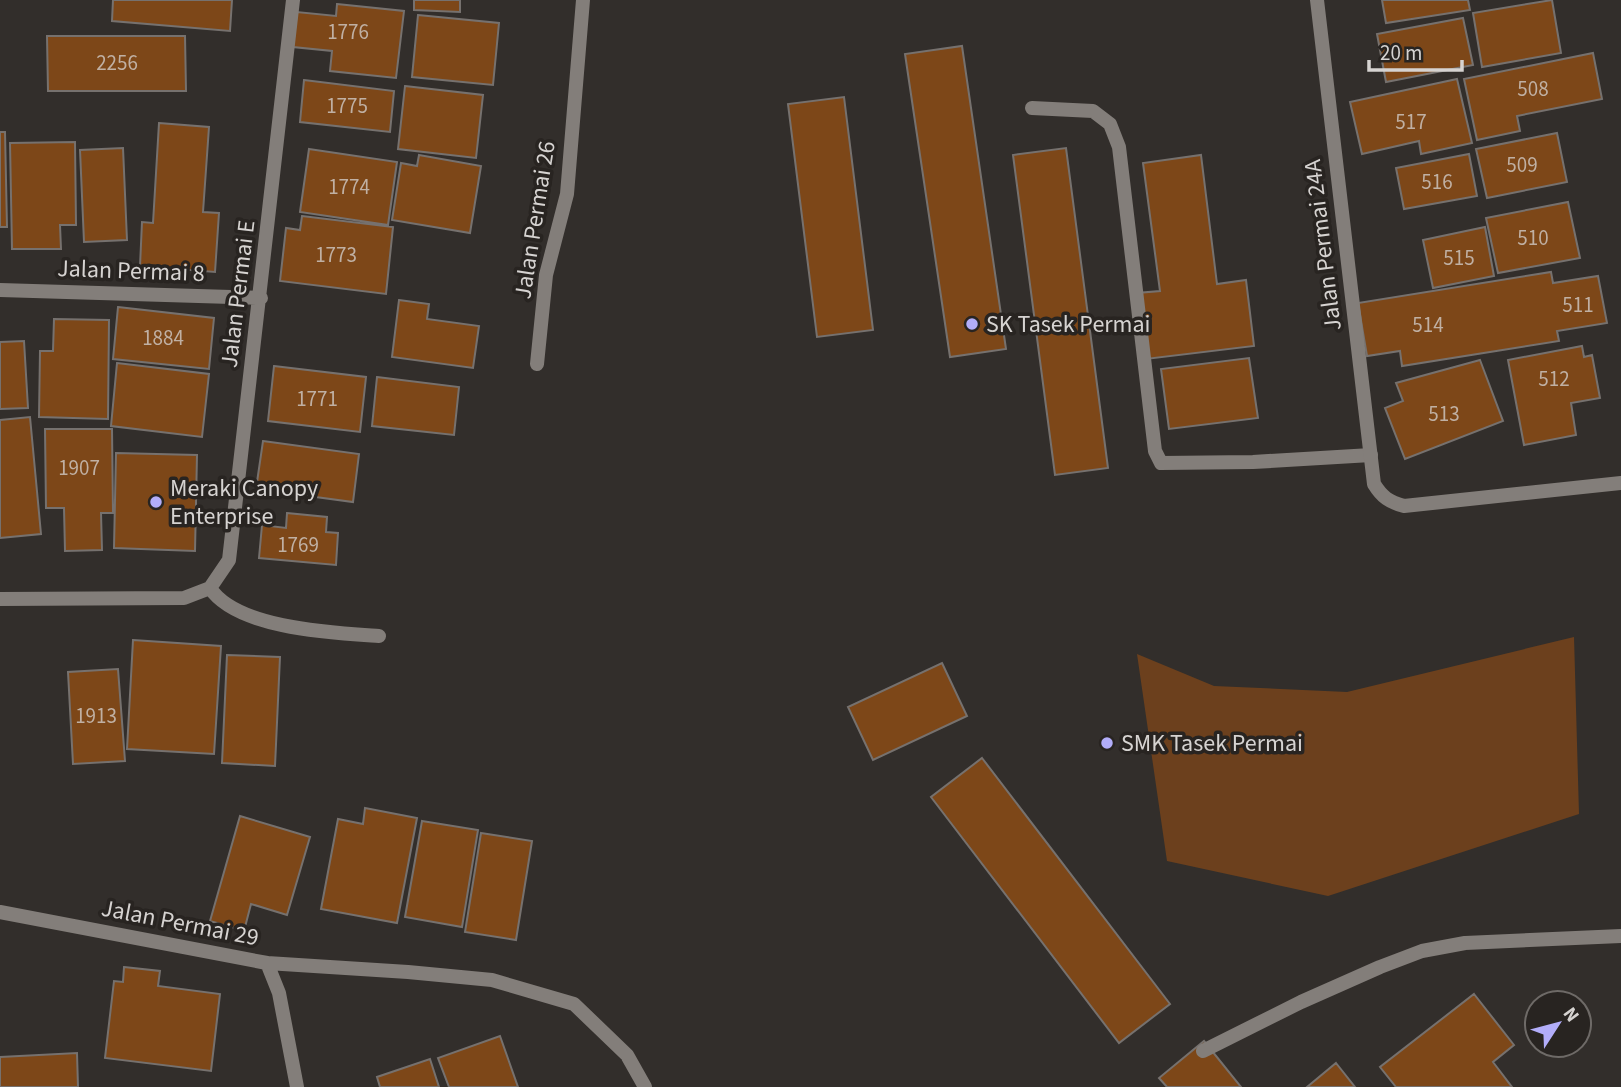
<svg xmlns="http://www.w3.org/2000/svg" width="1621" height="1087" viewBox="0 0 1621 1087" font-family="'Source Sans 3',sans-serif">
	<rect width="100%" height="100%" fill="#322e2b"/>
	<path fill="#6c401d" d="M1574 637 1579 814 1328 896 1167 861 1137 654 1214 686 1347 692Z"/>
	<path fill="#7d4718" stroke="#76716e" stroke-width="2" d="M113 0H232L230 31 112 21Z
		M414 0H460V12L414 10Z
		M1382 0H1468L1470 10 1386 23Z
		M1552 0 1561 53 1482 67 1473 13Z
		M337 4 404 11 396 78 330 71 332 51 293 47 297 12 336 16Z
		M418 15 499 23 493 85 412 77Z
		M1463 18 1473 65 1386 82 1377 34Z
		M47 36H185L186 91H48Z
		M962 46 1006 349 950 357 905 54Z
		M1593 53 1602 99 1517 116 1520 131 1477 140 1464 79Z
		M1457 79 1472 143 1421 154 1419 141 1362 154 1350 102Z
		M304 80 394 91 390 132 300 122Z
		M405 86 483 95 476 158 398 149Z
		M844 97 873 330 817 337 788 104Z
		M159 123 209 127 203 212 219 213 215 272 140 266 142 222 153 223Z
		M0 132H5L7 227H0Z
		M1557 133 1567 182 1487 198 1476 149Z
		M75 142 76 225H60L61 249H12L10 143Z
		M123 148 127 240 84 242 80 150Z
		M1066 148 1108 468 1055 475 1013 155Z
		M309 149 397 162 388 225 300 212Z
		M1469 154 1477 196 1404 209 1396 168Z
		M419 155 481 166 470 233 392 220 401 163 417 166Z
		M1201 155 1217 284 1246 280 1254 346 1146 359 1137 293 1160 291 1143 163Z
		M1568 202 1580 258 1498 273 1486 218Z
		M302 216 393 227 386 294 280 281 286 228 300 230Z
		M1485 227 1494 276 1433 288 1423 240Z
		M1551 272 1553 283 1598 276 1607 323 1557 331 1559 341 1402 366 1400 351 1367 356 1358 303Z
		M399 300 429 304 427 319 479 326 473 368 392 357Z
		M118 307 214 318 209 369 113 359Z
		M54 319 109 320 108 419 39 417 40 351H53Z
		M24 341 28 408 0 409V342Z
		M1582 346 1584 357 1592 355 1600 398 1571 403 1576 435 1524 445 1508 360Z
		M1249 358 1258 418 1169 429 1161 369Z
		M1480 360 1503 421 1405 459 1385 408 1403 401 1396 383Z
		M117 363 209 374 202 437 111 426Z
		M274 366 366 377 360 432 268 421Z
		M377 377 459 387 454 435 372 426Z
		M30 417 41 534 0 538V420Z
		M45 429H112L113 513H101L102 550 65 551 64 508H46Z
		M263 441 359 454 353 502 256 489Z
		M116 453 197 455 195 551 114 548Z
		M287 513 327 517 326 532 338 533 336 565 259 558 262 525 286 528Z
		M133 640 221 646 214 754 127 749Z
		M227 655 280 657 275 766 222 763Z
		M942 663 967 716 873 760 848 707Z
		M118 669 125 761 73 764 68 672Z
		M982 758 1170 1004 1119 1043 931 797Z
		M365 808 417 818 397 923 321 909 338 819 363 824Z
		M240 816 310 837 287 915 251 904 244 931 210 921Z
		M422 821 478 830 462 927 405 917Z
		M481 833 532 841 516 940 465 932Z
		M124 967 160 971 158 986 220 994 211 1071 105 1058 114 981 123 982Z
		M1474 994 1514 1045 1493 1062 1512 1087H1396L1380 1067Z
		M500 1036 518 1087H449L438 1058Z
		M1204 1041 1241 1087H1167L1159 1078Z
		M77 1053 78 1087H0V1057Z
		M430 1059 439 1087H380L377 1077Z
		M1336 1063 1355 1087H1307Z"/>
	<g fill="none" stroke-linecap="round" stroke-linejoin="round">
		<path stroke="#837e7a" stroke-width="14" d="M1032 108 1093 111 1110 124 1119 147 1155 451 1161 463 1253 462 1371 455
			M1203 1051 1301 1002 1380 967 1422 951 1465 943 1621 936"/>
		<path stroke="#837e7a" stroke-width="14" d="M1317 0 1374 484C1382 497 1389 502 1404 506L1621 483
			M0 290 261 298
			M537 364 546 275 567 194 583 0
			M210 588 229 560 293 0
			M210 588C237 629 334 633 379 636
			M0 599 184 598 210 588
			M0 912 267 963 279 993 297 1087
			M267 963 408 972 492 980 574 1004 627 1055 645 1087"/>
	</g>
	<g fill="#b2adf9" stroke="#282421" stroke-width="2.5">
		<circle cx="972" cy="324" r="7"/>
		<circle cx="156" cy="502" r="7"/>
		<circle cx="1107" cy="743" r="7"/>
	</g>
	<g text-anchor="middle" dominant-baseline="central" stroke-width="7" stroke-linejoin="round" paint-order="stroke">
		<g font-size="21" fill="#c0b0a3">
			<text x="348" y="32">1776</text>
			<text x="117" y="63">2256</text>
			<text x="1533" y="89">508</text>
			<text x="347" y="106">1775</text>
			<text x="1411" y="122">517</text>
			<text x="1522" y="165">509</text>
			<text x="1437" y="182">516</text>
			<text x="349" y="187">1774</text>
			<text x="1533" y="238">510</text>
			<text x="336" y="255">1773</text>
			<text x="1459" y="258">515</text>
			<text x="1578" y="305">511</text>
			<text x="1428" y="325">514</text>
			<text x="163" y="338">1884</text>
			<text x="1554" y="379">512</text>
			<text x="317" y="399">1771</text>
			<text x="1444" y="414">513</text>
			<text x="79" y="468">1907</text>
			<text x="298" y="545">1769</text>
			<text x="96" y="716">1913</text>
		</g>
		<g font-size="24" fill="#d6d3d1" stroke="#282421">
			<text transform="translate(535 220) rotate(-81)">Jalan Permai 26</text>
			<text transform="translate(1323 245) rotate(-97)">Jalan Permai 24A</text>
			<text transform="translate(131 271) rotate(2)">Jalan Permai 8</text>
			<text transform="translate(238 294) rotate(-83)">Jalan Permai E</text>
			<text transform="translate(180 923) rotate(11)">Jalan Permai 29</text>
		</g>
		<g font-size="24" fill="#d6d3d1" stroke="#282421" text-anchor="start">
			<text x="986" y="324">SK Tasek Permai</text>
			<text x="170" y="488">Meraki Canopy<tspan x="170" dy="28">Enterprise</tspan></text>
			<text x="1121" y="743">SMK Tasek Permai</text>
		</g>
	</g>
	<g transform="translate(1558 1024) rotate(54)"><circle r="33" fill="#282421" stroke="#6e6a67" stroke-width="2"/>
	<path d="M0-5L12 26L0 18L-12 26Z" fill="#b2adf9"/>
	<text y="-10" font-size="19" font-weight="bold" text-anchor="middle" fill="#d6d3d1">N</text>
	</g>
	<path d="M1369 60v10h93v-10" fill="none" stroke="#d6d3d1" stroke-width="3.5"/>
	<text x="1380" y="60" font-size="21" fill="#d6d3d1" stroke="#282421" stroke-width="5" paint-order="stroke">20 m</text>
</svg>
